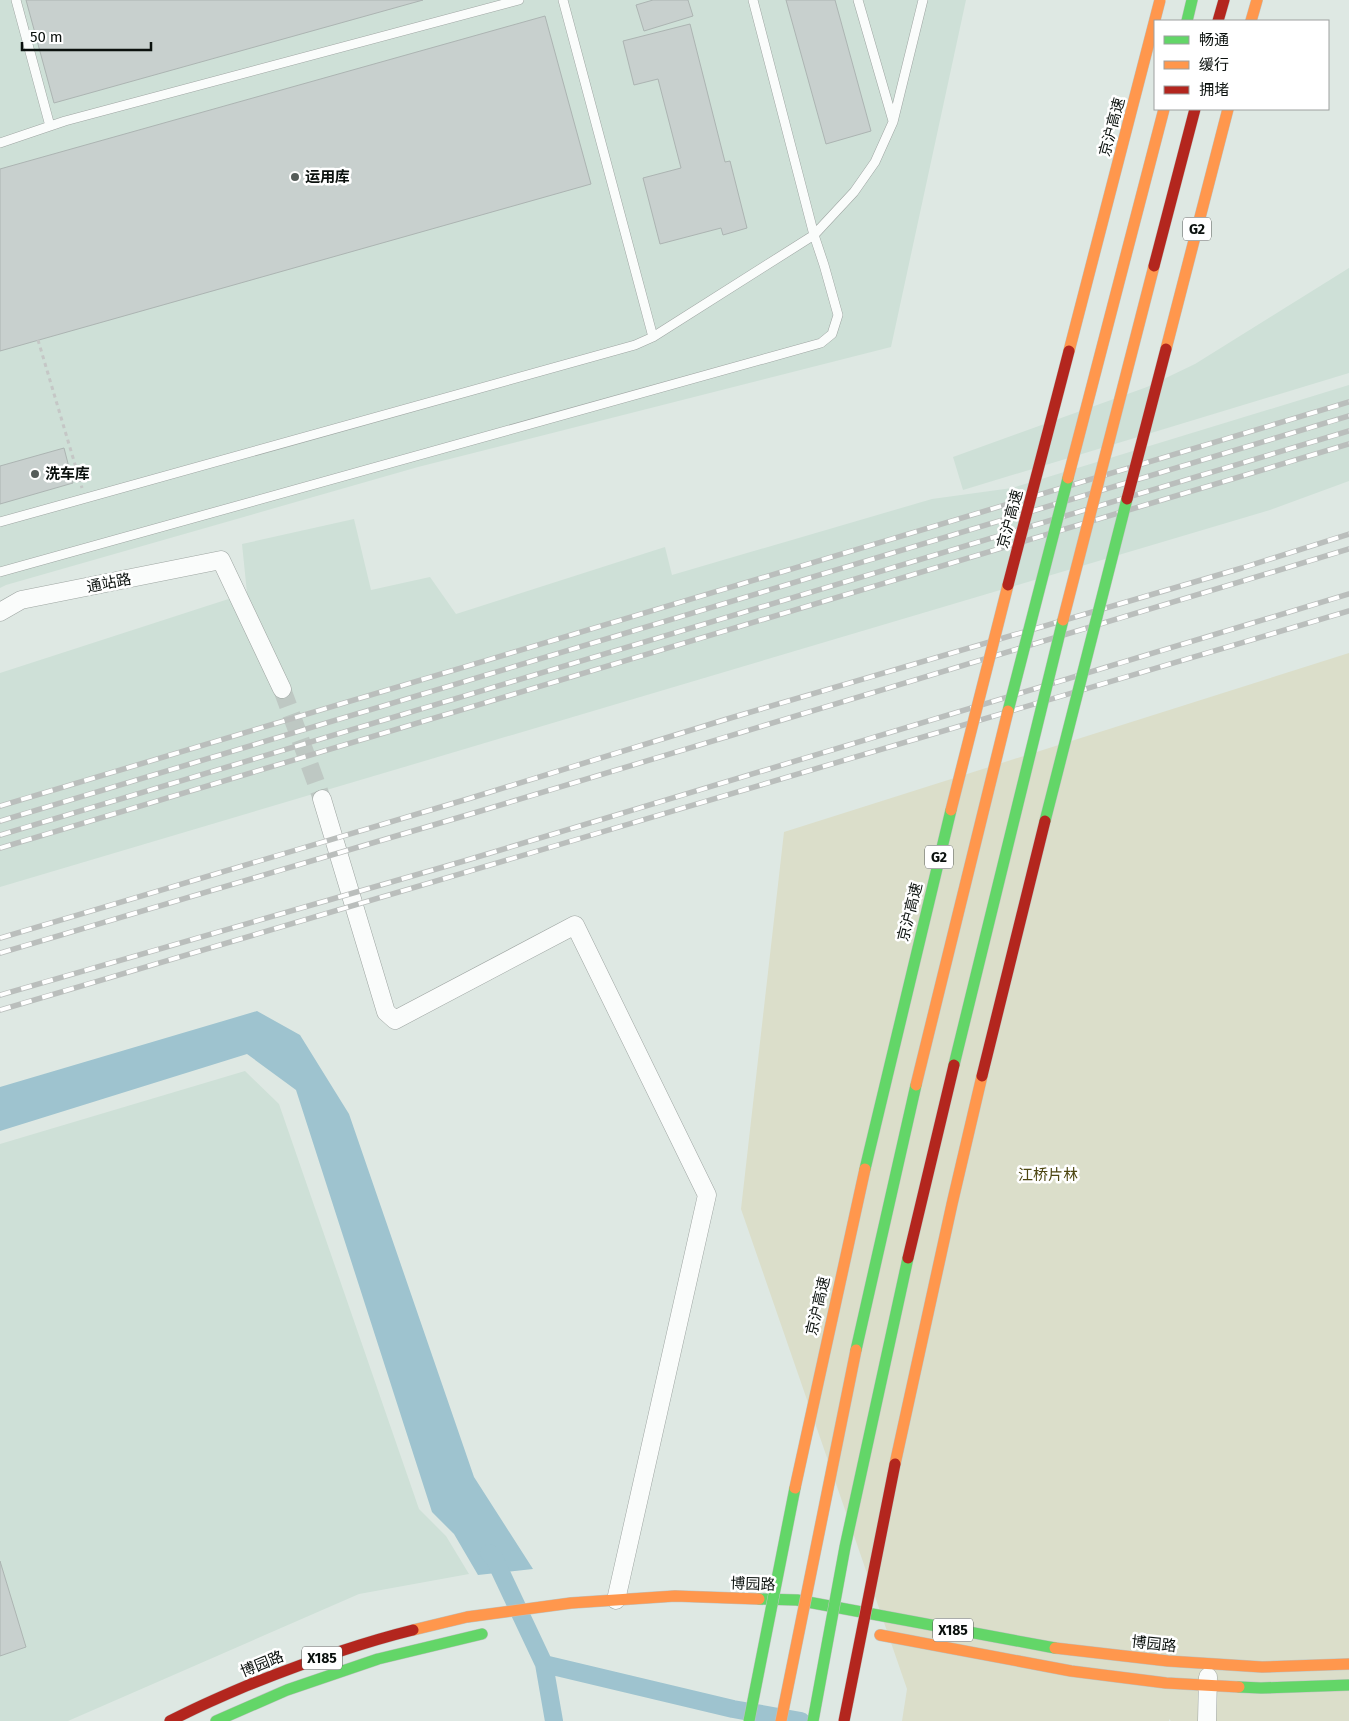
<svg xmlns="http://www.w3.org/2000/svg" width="1349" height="1721" viewBox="0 0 1349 1721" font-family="'Fira Sans','Noto Sans SC',sans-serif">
	<rect width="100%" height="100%" fill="#dee8e3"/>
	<path fill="#cee0d7" d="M0 0H966L891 347 418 467 6 585 0 588Z
		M1349 268V373L963 490 953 457 1147 387 1195 364Z
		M1349 385V481L1270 510 0 887V673L247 593 242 544 354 519 371 590 430 577 456 614 665 547 672 575 932 499 1012 488Z
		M245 1071 279 1104 419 1509 446 1536 469 1574 359 1594 68 1721H0V1144Z"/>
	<path fill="#dbdeca" d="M1349 653V1721H1171L1169 1719V1721H902L907 1689 741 1209 784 832Z"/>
	<path fill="#9ec3cf" d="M257 1011 300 1035 349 1114 474 1477 533 1569 478 1575 454 1534 432 1512 296 1090 247 1054 0 1131V1087Z"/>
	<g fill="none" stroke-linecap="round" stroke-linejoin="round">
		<path stroke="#9ec3cf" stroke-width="18" d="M489 1553 494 1558 544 1664 554 1721
			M544 1664 733 1709 801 1721"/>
	</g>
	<path fill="#c8d0ce" stroke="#acb4b2" d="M26 0H423L54 103Z
		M653 0H688L693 16 644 31 636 5Z
		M786 0H835L871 131 826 144Z
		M545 16 591 184 0 351V169Z
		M690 24 725 162 730 161 747 228 723 235 721 228 660 244 643 178 681 168 658 79 634 85 623 41Z
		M64 448 73 483 0 504V466Z
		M0 1561 26 1647 0 1656Z"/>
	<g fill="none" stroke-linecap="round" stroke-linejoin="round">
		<path stroke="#bec8c3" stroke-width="18" stroke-dasharray="18 9" stroke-linecap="butt" d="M282 689 322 799"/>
		<defs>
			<path id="lane" d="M16 0 50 126
				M563 0 653 337
				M858 0 893 121
				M0 143 65 121 519 0
				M0 522 635 345 653 337 814 235 854 192 875 162 893 122 923 0
				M0 572 821 343 832 334 838 315 824 265 814 235 753 0"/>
			<path id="street" d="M0 612 21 600 221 560 282 689
				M322 799 386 1012 395 1020 575 925 707 1195 616 1600
				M1207 1721 1208 1677"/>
			<path id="fast" d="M1187 21 1192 0
				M759 1599 797 1600 1055 1648
				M1239 1687 1261 1688 1349 1685
				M216 1721 287 1690 378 1659 482 1634"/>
			<path id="slow" d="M1251 21 1257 0
				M1166 349 1228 109
				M413 1630 467 1617 571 1603 675 1596 759 1599
				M880 1635 1071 1671 1166 1683 1239 1687
				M1055 1648 1168 1661 1262 1667 1349 1664"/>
			<path id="jam" d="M1218 21 1224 0
				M170 1721C195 1708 220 1697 246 1686 301 1664 356 1644 413 1630"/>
		</defs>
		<use href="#lane" stroke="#9ea5a2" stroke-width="10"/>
		<use href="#street" stroke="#9ea5a2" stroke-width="19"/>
		<use href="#fast" stroke="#bec3c0" stroke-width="12"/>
		<use href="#slow" stroke="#bec3c0" stroke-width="12"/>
		<use href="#jam" stroke="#bec3c0" stroke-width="12"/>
		<path stroke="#c5c7c6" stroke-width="3" stroke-dasharray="4 4" stroke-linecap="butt" d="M38 340 82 488"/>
		<use href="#lane" stroke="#fafcfb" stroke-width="9"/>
		<use href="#street" stroke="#fafcfb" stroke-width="18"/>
		<use href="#fast" stroke="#63d668" stroke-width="11"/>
		<use href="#slow" stroke="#ff974d" stroke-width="11"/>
		<use href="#jam" stroke="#b3261e" stroke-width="11"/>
		<defs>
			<path id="rail" d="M0 806 1349 402
				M0 821 1349 416
				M0 835 1349 431
				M0 848 1349 444
				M0 938 471 798 727 719 1242 568 1349 534
				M0 953 474 813 1349 549
				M0 995 464 861 1349 594
				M0 1010 1349 611"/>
		</defs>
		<use href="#rail" stroke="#babebc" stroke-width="5.5"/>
		<use href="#rail" stroke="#fff" stroke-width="4" stroke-dasharray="11" stroke-linecap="butt"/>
		<defs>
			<path id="fast-bridge" d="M1008 711 1068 478
				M1045 821 1127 499
				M954 1065 1063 620
				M865 1169 951 810
				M856 1350 916 1085
				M749 1721 795 1488
				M813 1721 845 1547 908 1258"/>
			<path id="slow-bridge" d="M1069 351 1160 0
				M1068 478 1164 109
				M1063 620 1154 266
				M951 810 1008 585
				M916 1085 1008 711
				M895 1464 952 1204 982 1076
				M795 1488 865 1169
				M781 1721 856 1350"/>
			<path id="jam-bridge" d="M1154 266 1195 109
				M1127 499 1166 349
				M1008 585 1069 351
				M982 1076 1045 821
				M908 1258 954 1065
				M844 1721 895 1464"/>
		</defs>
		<use href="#fast-bridge" stroke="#bec3c0" stroke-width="12" stroke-linecap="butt"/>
		<use href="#slow-bridge" stroke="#bec3c0" stroke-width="12" stroke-linecap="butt"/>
		<use href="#jam-bridge" stroke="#bec3c0" stroke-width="12" stroke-linecap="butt"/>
		<use href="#fast-bridge" stroke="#63d668" stroke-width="11"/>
		<use href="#slow-bridge" stroke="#ff974d" stroke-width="11"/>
		<use href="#jam-bridge" stroke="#b3261e" stroke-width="11"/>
	</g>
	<g fill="#555c59" stroke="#fff" stroke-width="2">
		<circle cx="295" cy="177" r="5"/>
		<circle cx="35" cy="474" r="5"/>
	</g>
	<g text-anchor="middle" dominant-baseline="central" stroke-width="5" stroke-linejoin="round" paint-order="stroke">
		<g fill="#fff" stroke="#545856" stroke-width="1">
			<rect x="1183" y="217.5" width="28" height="23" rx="4"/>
			<rect x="925" y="845.5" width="28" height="23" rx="4"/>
			<rect x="933" y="1618.5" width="40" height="23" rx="4"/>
			<rect x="302" y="1646.5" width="40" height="23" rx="4"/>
		</g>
		<g font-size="14" font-weight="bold" fill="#0b110e">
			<text x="1197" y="229">G2</text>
			<text x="939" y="857">G2</text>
			<text x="953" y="1630">X185</text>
			<text x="322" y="1658">X185</text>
		</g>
		<g font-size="15" fill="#0b110e" stroke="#fff">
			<text transform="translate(1112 127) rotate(-75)">京沪高速</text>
			<text transform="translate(1010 519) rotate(-75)">京沪高速</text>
			<text transform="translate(109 583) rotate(-11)">通站路</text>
			<text transform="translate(910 912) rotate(-76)">京沪高速</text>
			<text transform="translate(818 1306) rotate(-77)">京沪高速</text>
			<text transform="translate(753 1584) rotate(2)">博园路</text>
			<text transform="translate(1154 1644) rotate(6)">博园路</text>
			<text transform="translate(262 1664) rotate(-22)">博园路</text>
		</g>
		<g font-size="15" font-weight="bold" fill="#0b110e" stroke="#fff" text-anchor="start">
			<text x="305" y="177">运用库</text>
			<text x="45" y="474">洗车库</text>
		</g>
		<g font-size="15" fill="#4d4611" stroke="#fff">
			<text x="1048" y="1175">江桥片林</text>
		</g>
	</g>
	<rect x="1154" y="20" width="175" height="90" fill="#ffffff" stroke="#9da09f"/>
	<rect x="1164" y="36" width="25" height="8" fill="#63d668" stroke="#9da09f"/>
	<text x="1199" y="45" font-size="15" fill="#0b110e">畅通</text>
	<rect x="1164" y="61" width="25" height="8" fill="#ff974d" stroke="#9da09f"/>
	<text x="1199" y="70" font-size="15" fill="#0b110e">缓行</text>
	<rect x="1164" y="86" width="25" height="8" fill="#b3261e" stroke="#9da09f"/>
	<text x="1199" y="95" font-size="15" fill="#0b110e">拥堵</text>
	<path d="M22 42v8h129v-8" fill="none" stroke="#0b110e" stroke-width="2.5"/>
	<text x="30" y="42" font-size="15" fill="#0b110e" stroke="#ffffff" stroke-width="4" paint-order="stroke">50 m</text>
</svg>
